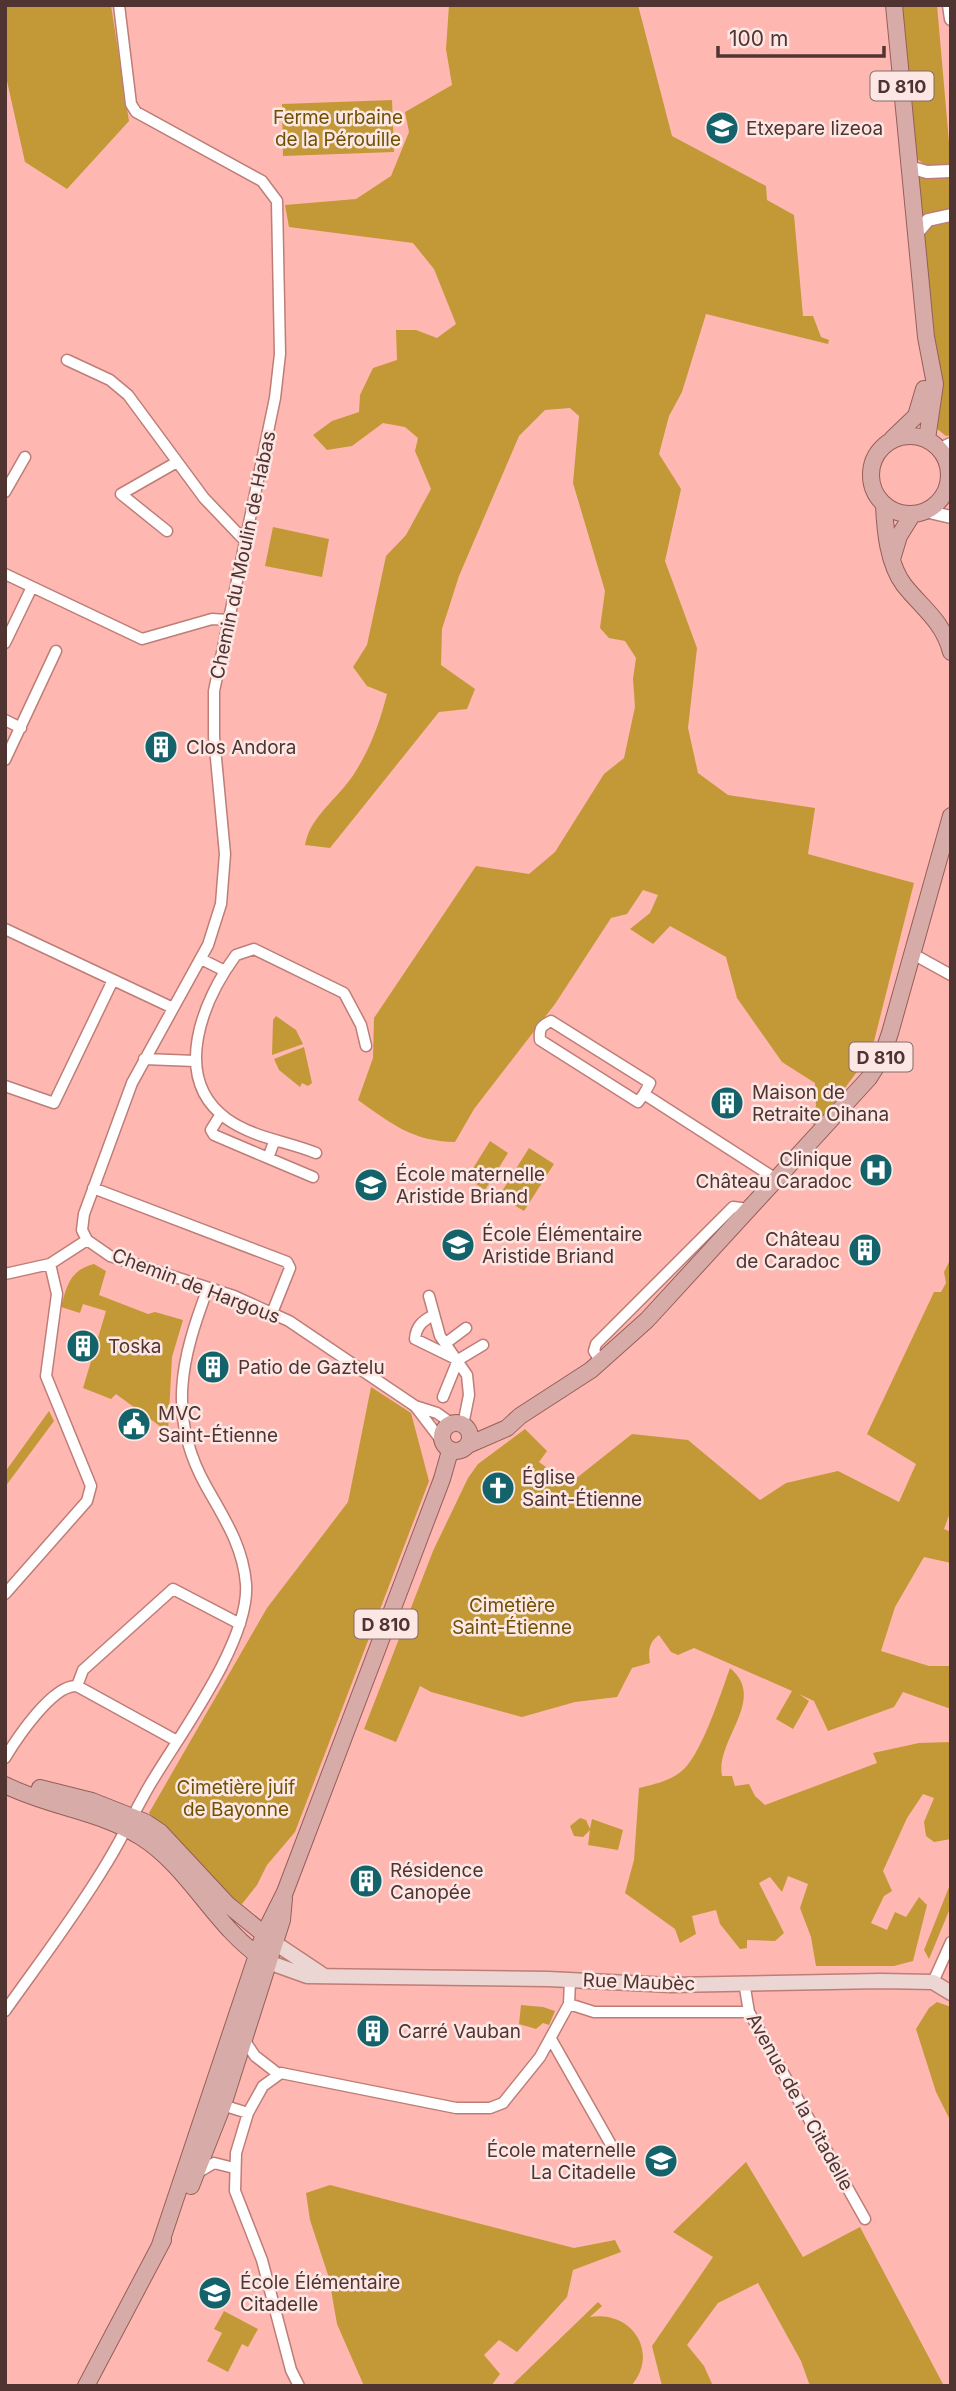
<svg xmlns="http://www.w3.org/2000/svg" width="956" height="2391" viewBox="0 0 956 2391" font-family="Inter,sans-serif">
	<rect width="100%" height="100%" fill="#feb8b1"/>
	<path fill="#c29936" d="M5 5H111L129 121 67 189 25 162 5 72Z
		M449 5H638L672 136 766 186 767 200 794 215 803 316H813L821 337 829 340 828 344 706 314 682 392 669 416 659 454 681 489 665 561 697 648 688 728 698 773 728 795 815 808 808 854 914 883 871 1053 815 1128 810 1117 816 1106 815 1083 782 1062 737 998 726 957 670 926 653 944 630 929 650 913 658 895 643 890 627 914 611 918 555 1004 474 1109 455 1142C412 1141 392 1124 358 1100L373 1058 374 1018 476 866 529 874 555 852 604 774 624 758 635 707 633 679 636 658 625 641 609 638 600 628 605 591 573 483 579 416 570 408 545 410 519 436 459 576 442 629 441 665 475 689 467 709 439 712 330 848 305 845C310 816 338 799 354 774 370 749 380 722 387 694L367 686 353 667 367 645 386 556 406 535 431 489 415 451 418 438 405 427 383 423 352 446 327 450 313 435 332 421 359 412 360 395 373 368 397 360 396 330H416L437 338 456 324 434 269 413 243 289 227 285 205 356 199 391 176 409 132 405 112 452 85 446 49Z
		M901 5H937L951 165 929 168 916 158Z
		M392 100 394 152 283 156 282 104Z
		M951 175V213L922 220 918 176Z
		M951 222V435L946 436 936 428 923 234 933 225Z
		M273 527 329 539 322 577 265 566Z
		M276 1016 296 1030 303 1044 272 1055 273 1020Z
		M304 1047 312 1083 308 1086 302 1083 300 1087 279 1070 274 1059Z
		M490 1141 508 1153 485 1190 467 1178Z
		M529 1148 554 1164 524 1211 499 1196Z
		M951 1258V1510L944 1529 951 1532V1563L924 1557 895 1607 881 1651 929 1666H951V1709L903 1692 894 1707 828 1731 814 1701 799 1694 809 1701 793 1729 776 1719 792 1691 694 1648 678 1655 671 1652 659 1635C649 1642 648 1651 650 1663L632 1668 617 1697 575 1702 522 1717 431 1692 420 1686 396 1742 364 1729 433 1551 468 1478 478 1464 525 1429 547 1451 539 1462 569 1484 632 1434 688 1440 760 1500 786 1483 838 1471 899 1502 916 1464 867 1434 934 1292H941L946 1283 944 1272Z
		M94 1264 106 1271 99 1295 148 1314 155 1312 183 1320 172 1357 168 1432 116 1394 111 1399 83 1388 106 1311 83 1304 80 1313 61 1307C67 1285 70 1270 94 1264Z
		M371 1387 411 1413 429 1481 295 1832 267 1865 257 1885 242 1904 226 1896 149 1813 267 1608 348 1502Z
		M49 1411 54 1421 5 1487V1472Z
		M730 1668C768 1699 715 1740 722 1776H732L735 1786 749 1784 755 1796 765 1805 877 1763 873 1753 919 1743 951 1742V1839L934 1842 926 1836 924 1822 934 1798 923 1794 907 1818 883 1871 892 1891 884 1896 871 1923 887 1930 895 1912 906 1917 919 1897 927 1905 913 1961 894 1966H816L811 1937 800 1908 808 1884 788 1876 782 1892 770 1877 759 1883 784 1933 775 1941 747 1940V1948L740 1949 720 1924 716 1910 692 1916 696 1934 680 1943 675 1929 625 1893 634 1860 639 1788C655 1784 671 1781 684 1769 702 1752 721 1693 730 1668Z
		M580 1818 586 1820 590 1829 592 1819 623 1830 618 1850 588 1845 590 1830 583 1837 574 1836 570 1826Z
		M951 1882V1906L929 1959 924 1950Z
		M937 2002 951 2007V2122L936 2092 916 2029 929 2008Z
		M521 2005 543 2007 555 2011 549 2025 543 2023 536 2029 519 2024Z
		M746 2162 803 2257 860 2227 944 2386H810L801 2361 758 2283 718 2303 687 2345 704 2366 713 2386H662L652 2346 713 2257 673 2232Z
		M330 2185 574 2248 615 2240 621 2252 573 2270 567 2297 517 2352 499 2340 484 2355 500 2374 491 2386H364L337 2324 329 2278 310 2220 306 2193Z
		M598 2302 602 2306 590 2317C632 2310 660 2353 631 2386H511Z
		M224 2311 258 2329 248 2347 242 2344 228 2372 207 2361 222 2333 214 2329Z"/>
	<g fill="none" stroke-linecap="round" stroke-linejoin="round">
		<defs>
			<path id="minor" d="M119 5 131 104 136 112 262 181 277 201 280 354 275 398 214 691V737L225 854 221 904 208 945 132 1083 84 1214 82 1230 87 1240 110 1256 234 1296 289 1321 415 1406 441 1440
				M67 360 110 380 128 395 204 498 246 542
				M5 492 25 457
				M167 531 121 494 177 462
				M5 574 142 639 212 619 228 620
				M5 643 32 587
				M5 720 21 728
				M5 760 56 651
				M5 929 173 1008
				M913 954 951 975
				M201 959 225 971
				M144 1059 195 1061
				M5 1086 54 1103 113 980
				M644 1094 650 1083 551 1021C541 1026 539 1028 540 1040L638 1102 644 1094 776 1179
				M221 1114 211 1130 214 1135 268 1158 274 1142
				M316 1153C286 1141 254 1138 227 1119 170 1078 203 1000 236 955L254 949 344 993 361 1025 366 1046
				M268 1158 313 1177
				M93 1188 287 1262 290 1268 272 1313
				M5 1274 50 1264 87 1240
				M429 1296 440 1336 467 1375 469 1395 463 1425
				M432 1316C422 1321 416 1327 415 1339L458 1360
				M446 1343 466 1328
				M601 1362 594 1351 596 1344 733 1207 749 1209
				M443 1397 458 1360 483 1345
				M415 1406 437 1413 451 1423
				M5 1594 87 1501 91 1486 46 1376 57 1294 50 1264
				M77 1686 83 1670 173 1589 240 1624
				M77 1686 177 1741
				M5 1758C17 1738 53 1684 77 1686
				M744 1982 749 2012 865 2219
				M933 1982 951 1942
				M569 2004 594 2012H749
				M5 2011C39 1963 75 1916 105 1866 122 1839 135 1810 151 1783 181 1733 250 1640 246 1584 243 1546 224 1518 206 1486 167 1416 181 1359 208 1288
				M243 2038 255 2056 277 2073
				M551 2039 610 2143
				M219 2104 248 2113 263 2086 281 2073 456 2108H490L503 2103 540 2057 569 2004 570 1980
				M248 2113 236 2153 235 2191 262 2260 291 2370 299 2386
				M199 2172 214 2163 234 2168"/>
			<path id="tertiary" d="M949 5 951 19
				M909 167 927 172 951 171
				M917 233 928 220 951 215
				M940 449 951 444
				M948 485 951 488
				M925 511 951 517"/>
			<path id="secondary" d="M275 1943 323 1975
				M268 1962 307 1976 548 1979 671 1985 881 1981 933 1982 951 1993"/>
			<path id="primary" d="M894 5 926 337 935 384 927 439
				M871 475a39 39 0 1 1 78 0a39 39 0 1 1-78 0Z
				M892 439 916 416 924 389
				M884 505C885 530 888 564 904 585 922 608 943 621 951 652
				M893 556 899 536 912 515
				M442 1437a14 14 0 1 1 28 0a14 14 0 1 1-28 0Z
				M468 1445 507 1428 520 1416 591 1370 647 1320 869 1078 881 1059 890 1033 951 816
				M5 1785C48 1807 100 1811 141 1837 190 1868 215 1927 263 1959
				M40 1788 92 1801 145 1822 160 1832 227 1904 270 1939
				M191 2186 223 2105 282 1920 284 1898
				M159 2248 264 1934 285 1892 442 1479 450 1451
				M86 2386 163 2240"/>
		</defs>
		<use href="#minor" stroke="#be7d77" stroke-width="13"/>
		<use href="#tertiary" stroke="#be7d77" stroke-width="15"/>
		<use href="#secondary" stroke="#be7d77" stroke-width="17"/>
		<use href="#primary" stroke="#965e59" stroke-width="18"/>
		<use href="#minor" stroke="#fff" stroke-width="10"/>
		<use href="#tertiary" stroke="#fff" stroke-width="12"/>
		<use href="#secondary" stroke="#ebd6d4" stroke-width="14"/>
		<use href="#primary" stroke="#d7aca8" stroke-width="16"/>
	</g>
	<defs>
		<symbol id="school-disc" viewBox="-11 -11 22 22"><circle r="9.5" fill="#14636b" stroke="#fde7e4"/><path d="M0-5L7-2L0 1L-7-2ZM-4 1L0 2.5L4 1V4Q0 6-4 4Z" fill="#fff"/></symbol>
		<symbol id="building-disc" viewBox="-11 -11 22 22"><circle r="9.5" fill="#14636b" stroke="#fde7e4"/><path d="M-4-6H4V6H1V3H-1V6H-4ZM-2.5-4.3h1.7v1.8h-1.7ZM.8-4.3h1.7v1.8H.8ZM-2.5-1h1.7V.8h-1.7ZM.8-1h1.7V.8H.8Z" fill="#fff"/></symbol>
		<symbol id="hospital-disc" viewBox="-11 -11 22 22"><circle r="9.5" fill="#14636b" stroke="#fde7e4"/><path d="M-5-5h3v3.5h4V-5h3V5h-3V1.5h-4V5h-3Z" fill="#fff"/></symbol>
		<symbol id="civic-disc" viewBox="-11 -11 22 22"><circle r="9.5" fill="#14636b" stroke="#fde7e4"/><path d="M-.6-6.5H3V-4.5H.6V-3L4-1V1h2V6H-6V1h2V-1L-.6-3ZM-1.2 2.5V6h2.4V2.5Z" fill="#fff"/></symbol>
		<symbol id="church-disc" viewBox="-11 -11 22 22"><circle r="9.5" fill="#14636b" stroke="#fde7e4"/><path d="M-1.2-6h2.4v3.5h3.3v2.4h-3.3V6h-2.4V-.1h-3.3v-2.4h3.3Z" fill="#fff"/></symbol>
	</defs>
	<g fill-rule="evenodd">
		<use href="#school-disc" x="703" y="109" width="38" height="38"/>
		<use href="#building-disc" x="142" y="728" width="38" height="38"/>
		<use href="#building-disc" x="708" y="1084" width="38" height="38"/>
		<use href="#hospital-disc" x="857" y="1151" width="38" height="38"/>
		<use href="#school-disc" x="352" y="1166" width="38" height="38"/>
		<use href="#school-disc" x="439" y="1226" width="38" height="38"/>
		<use href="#building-disc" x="846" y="1231" width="38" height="38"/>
		<use href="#building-disc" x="64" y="1327" width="38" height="38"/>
		<use href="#building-disc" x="194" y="1348" width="38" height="38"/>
		<use href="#civic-disc" x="115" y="1405" width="38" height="38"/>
		<use href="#church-disc" x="479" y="1469" width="38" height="38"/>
		<use href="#building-disc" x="347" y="1862" width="38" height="38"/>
		<use href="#building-disc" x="354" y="2012" width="38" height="38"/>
		<use href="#school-disc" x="642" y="2142" width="38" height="38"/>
		<use href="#school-disc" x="196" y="2274" width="38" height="38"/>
	</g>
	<g text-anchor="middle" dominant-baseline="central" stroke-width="5" stroke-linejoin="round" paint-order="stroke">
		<g fill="#fde7e4" stroke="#846a67" stroke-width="2">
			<rect x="870.5" y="71.5" width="63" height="29" rx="5"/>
			<rect x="849.5" y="1042.5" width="63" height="29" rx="5"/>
			<rect x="354.5" y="1609.5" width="63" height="29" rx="5"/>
		</g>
		<g font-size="18" font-weight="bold" fill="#503431">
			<text x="902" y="86">D 810</text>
			<text x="881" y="1057">D 810</text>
			<text x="386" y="1624">D 810</text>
		</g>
		<g font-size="19" fill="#6e5202" stroke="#fde7e4">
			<text x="338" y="117">Ferme urbaine<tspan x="338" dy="22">de la Pérouille</tspan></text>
			<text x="512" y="1605">Cimetière<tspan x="512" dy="22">Saint-Étienne</tspan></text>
			<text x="236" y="1787">Cimetière juif<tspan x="236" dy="22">de Bayonne</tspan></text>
		</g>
		<g font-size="19" fill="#503431" stroke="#fde7e4" text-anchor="start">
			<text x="746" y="128">Etxepare lizeoa</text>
			<text x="186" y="747">Clos Andora</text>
			<text x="752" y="1092">Maison de<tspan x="752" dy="22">Retraite Oihana</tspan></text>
			<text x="852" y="1159" text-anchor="end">Clinique<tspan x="852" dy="22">Château Caradoc</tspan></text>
			<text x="396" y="1174">École maternelle<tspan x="396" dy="22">Aristide Briand</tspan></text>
			<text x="482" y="1234">École Élémentaire<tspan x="482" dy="22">Aristide Briand</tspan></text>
			<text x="840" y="1239" text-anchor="end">Château<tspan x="840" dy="22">de Caradoc</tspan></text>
			<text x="108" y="1346">Toska</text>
			<text x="238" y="1367">Patio de Gaztelu</text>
			<text x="158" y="1413">MVC<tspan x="158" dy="22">Saint-Étienne</tspan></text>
			<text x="522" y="1477">Église<tspan x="522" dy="22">Saint-Étienne</tspan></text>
			<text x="390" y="1870">Résidence<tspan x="390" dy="22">Canopée</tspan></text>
			<text x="398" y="2031">Carré Vauban</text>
			<text x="636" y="2150" text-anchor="end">École maternelle<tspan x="636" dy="22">La Citadelle</tspan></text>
			<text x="240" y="2282">École Élémentaire<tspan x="240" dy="22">Citadelle</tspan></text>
		</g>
		<g font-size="19" fill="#503431" stroke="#fde7e4">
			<text transform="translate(243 555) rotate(-78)">Chemin du Moulin de Habas</text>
			<text transform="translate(196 1286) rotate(21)">Chemin de Hargous</text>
			<text transform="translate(639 1982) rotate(2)">Rue Maubèc</text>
			<text transform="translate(800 2102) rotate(61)">Avenue de la Citadelle</text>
		</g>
	</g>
	<rect width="956" height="2391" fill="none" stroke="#503431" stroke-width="14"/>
	<path d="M718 46v10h166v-10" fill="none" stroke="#503431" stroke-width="3.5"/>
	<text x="729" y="46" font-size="21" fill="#503431" stroke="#fde7e4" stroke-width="5" paint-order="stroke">100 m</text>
</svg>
